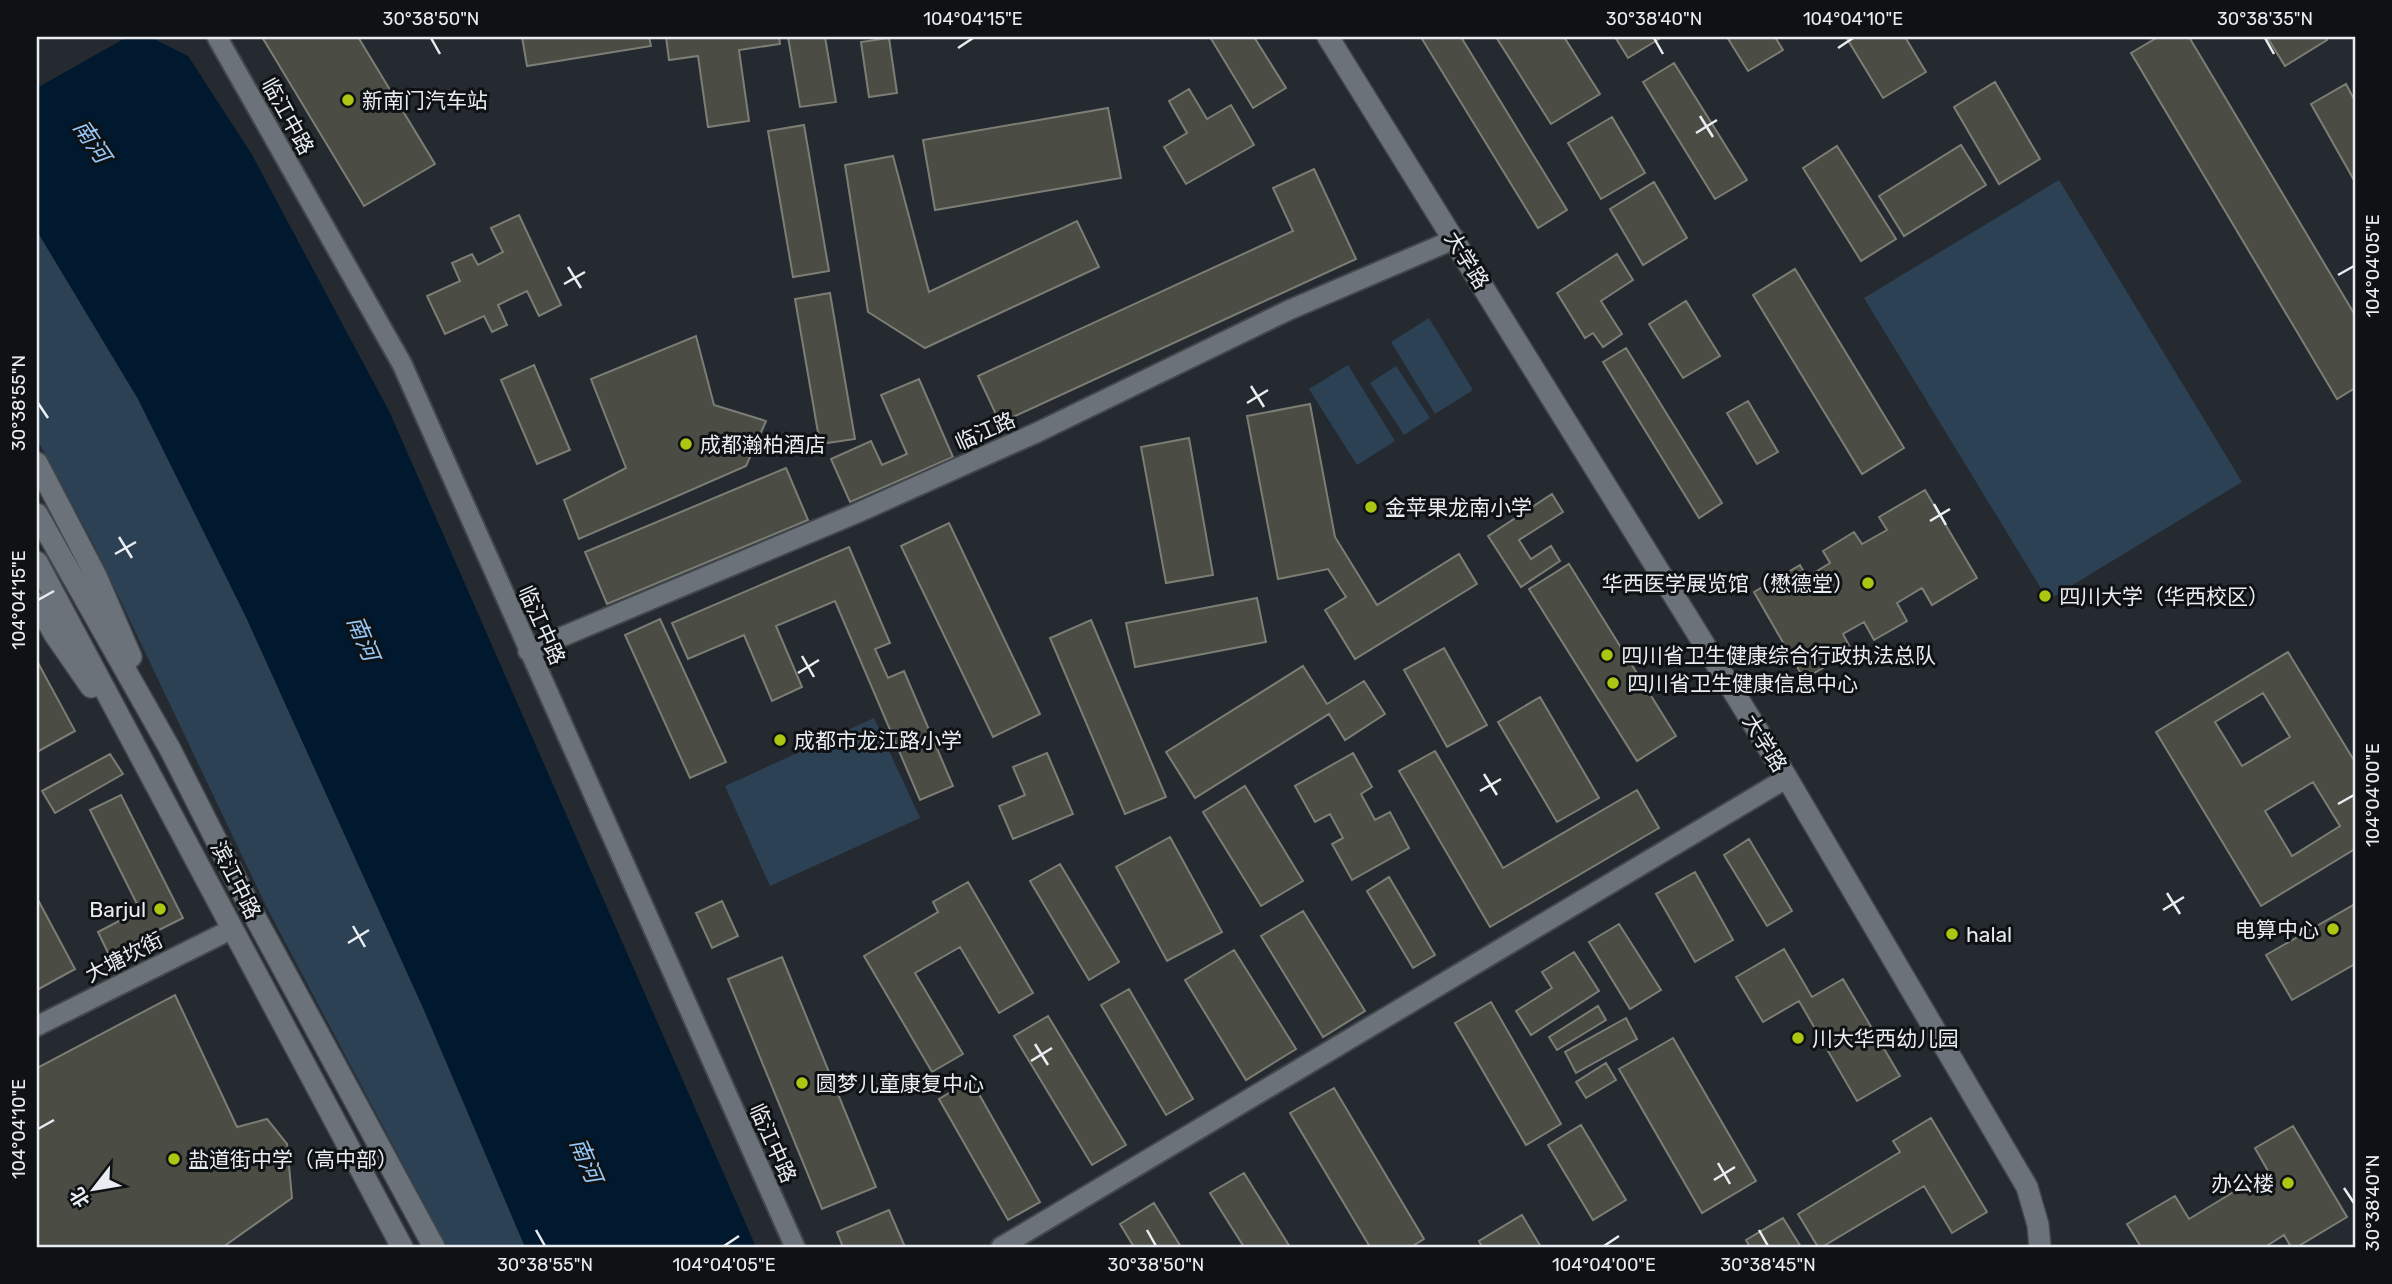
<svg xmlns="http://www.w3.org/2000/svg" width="2392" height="1284" viewBox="0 0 2392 1284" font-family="Rubik,'Noto Sans SC',sans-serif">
	<rect width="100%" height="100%" fill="#242a2f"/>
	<path fill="#2d4155" d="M2059 180 2242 482 2048 600 1864 298Z
		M37 231 138 399 245 615 424 1010 525 1247H447L267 908 94 545 37 439Z
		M1429 318 1473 390 1435 414 1391 342Z
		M1348 365 1395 441 1357 465 1309 389Z
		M1396 366 1430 418 1404 435 1370 383Z
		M874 718 920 818 770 886 725 786Z"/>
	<path fill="#00192f" d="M37 37H150L188 56 251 153 390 413 756 1247H525L424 1010 245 615 138 399 37 231Z"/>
	<path fill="#242a2f" d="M37 37H127L37 88Z"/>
	<path fill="#4b4d45" stroke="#7c7e75" stroke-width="2" fill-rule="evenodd" d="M262 37H358L435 164 364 206Z
		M522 37H649L651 46 527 66Z
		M666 37H779L780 44 739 50 749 121 708 127 698 56 669 60Z
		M788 37H825L836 102 800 107Z
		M1210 37H1254L1286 88 1253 108Z
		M1426 37H1461L1567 210 1538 228 1422 39Z
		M1496 37H1564L1600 94 1551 124Z
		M1615 37H1658L1659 39 1628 58Z
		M1727 37H1775L1783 50 1748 71Z
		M1846 37H1905L1926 72 1883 98Z
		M2158 37H2189L2355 315V388L2337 399 2131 53Z
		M2267 37H2325L2327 40 2285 66Z
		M889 38 897 93 869 97 861 42Z
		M1674 63 1747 180 1715 199 1643 82Z
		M1995 82 2040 159 1999 184 1954 107Z
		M2346 84 2355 101V182L2311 104Z
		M1189 89 1207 119 1231 105 1254 145 1186 184 1164 147 1187 133 1169 101Z
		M1108 108 1121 178 935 210 923 140Z
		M1612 117 1645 173 1601 199 1568 143Z
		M804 125 829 271 793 277 768 131Z
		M1961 145 1986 185 1904 236 1879 196Z
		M1837 146 1896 239 1861 261 1803 168Z
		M893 156 929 292 1077 221 1099 267 925 348 868 312 845 165Z
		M1314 169 1356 259 1000 423 978 376 1293 231 1273 188Z
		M1654 182 1687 238 1643 265 1610 209Z
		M519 215 561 305 539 316 527 291 498 305 507 325 492 332 484 316 445 334 427 296 460 281 452 263 472 254 478 265 503 252 491 228Z
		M1617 254 1633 280 1601 301 1622 334 1603 347 1593 333 1585 338 1557 293Z
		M1795 269 1904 448 1862 474 1753 295Z
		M830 293 855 439 820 444 795 299Z
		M1686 301 1720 356 1683 378 1649 324Z
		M696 336 714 405 766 421 746 466 579 539 564 500 626 468 591 379Z
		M1626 348 1722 503 1699 518 1603 362Z
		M534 365 570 450 537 464 501 380Z
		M919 379 953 457 850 502 831 459 871 441 882 465 907 454 881 395Z
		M1748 401 1778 452 1757 464 1727 413Z
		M1310 404 1335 537 1377 605 1459 554 1477 584 1355 659 1325 610 1346 597 1328 569 1278 579 1247 416Z
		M1189 438 1213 575 1166 583 1141 447Z
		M786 468 808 520 607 604 585 552Z
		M1925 490 1977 578 1932 605 1922 588 1897 603 1907 621 1874 640 1864 622 1843 634 1852 651 1804 679 1754 592 1800 565 1807 577 1830 563 1823 551 1854 532 1862 544 1887 530 1879 517Z
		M1552 494 1563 512 1519 540 1531 559 1551 546 1560 561 1521 587 1488 536Z
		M949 523 1040 714 993 737 901 546Z
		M849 547 890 643 875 649 888 678 904 671 953 786 920 800 835 601 776 626 802 687 772 701 744 635 688 659 672 623Z
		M1569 564 1676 736 1637 761 1529 589Z
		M1257 598 1266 642 1135 667 1126 623Z
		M660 619 726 762 690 778 625 635Z
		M1091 620 1166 797 1125 814 1050 638Z
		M1444 648 1487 725 1447 747 1404 670Z
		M2288 652 2355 762V849L2261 906 2156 732ZM2263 693 2290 737 2242 766 2215 722ZM2313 782 2340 826 2292 856 2265 811Z
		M37 661 75 731 37 752Z
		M1303 666 1327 704 1364 681 1385 714 1345 740 1329 714 1195 798 1166 752Z
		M1540 697 1599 798 1557 822 1498 722Z
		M1435 751 1503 868 1637 790 1659 828 1490 927 1399 771Z
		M1047 753 1073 814 1013 839 999 806 1025 795 1013 767Z
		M1353 753 1372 787 1361 794 1375 820 1390 812 1409 848 1352 880 1332 844 1343 838 1330 814 1315 822 1295 786Z
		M110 754 123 774 55 813 42 791Z
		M1245 786 1303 881 1261 906 1203 812Z
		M121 795 183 918 109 955 98 932 140 910 90 810Z
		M1170 837 1222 932 1167 961 1116 867Z
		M1749 839 1792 911 1767 926 1724 855Z
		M1060 864 1119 962 1089 980 1030 881Z
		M1695 872 1733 940 1695 962 1656 894Z
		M1389 877 1435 955 1413 968 1367 891Z
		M968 882 1033 993 999 1013 960 947 915 973 963 1054 932 1072 864 956 938 912 933 902Z
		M37 898 75 969 37 990Z
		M722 901 738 936 712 948 696 913Z
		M2355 904V964L2292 1000 2266 955Z
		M1303 911 1365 1011 1323 1037 1261 936Z
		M1619 924 1661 990 1630 1009 1589 942Z
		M1784 949 1812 997 1843 979 1900 1076 1857 1101 1799 1001 1763 1022 1736 977Z
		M1234 950 1296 1049 1246 1080 1185 980Z
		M1574 952 1599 991 1531 1035 1516 1011 1552 988 1542 972Z
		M782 957 876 1187 822 1209 728 979Z
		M1129 989 1193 1099 1166 1115 1101 1005Z
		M175 995 237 1127 267 1119 287 1144 292 1198 223 1247H37V1068Z
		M1491 1002 1561 1124 1526 1145 1455 1023Z
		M1598 1006 1606 1020 1557 1050 1549 1037Z
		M1048 1016 1126 1145 1092 1165 1014 1036Z
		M1626 1018 1637 1039 1576 1073 1565 1052Z
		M1673 1038 1756 1181 1702 1213 1619 1069Z
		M1606 1063 1616 1080 1586 1098 1576 1082Z
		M971 1080 1040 1202 1008 1220 939 1099Z
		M1334 1088 1424 1239 1411 1247H1370L1290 1113Z
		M1931 1118 1987 1212 1952 1233 1924 1186 1822 1247H1818L1798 1214 1900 1152 1893 1141Z
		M1581 1125 1626 1200 1593 1220 1548 1145Z
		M2293 1126 2347 1217 2297 1247H2291L2284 1235 2265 1247H2141L2127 1224 2175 1196 2189 1219 2268 1171 2255 1148Z
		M1244 1173 1290 1247H1244L1210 1193Z
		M1154 1203 1181 1247H1134L1120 1224Z
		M889 1210 905 1247H843L837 1232Z
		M1522 1215 1541 1247H1482L1479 1241Z
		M1783 1218 1801 1247H1750L1746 1240Z"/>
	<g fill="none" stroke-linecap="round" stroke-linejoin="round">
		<defs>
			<path id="street" d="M217 37 402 364 795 1247
				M528 651 857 513 1038 432 1289 310 1455 239
				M37 1026 232 929
				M1001 1247 1787 778"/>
			<path id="secondary" d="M1328 37 1787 778 2027 1187 2038 1225 2040 1247
				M37 463 96 576 131 657
				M37 514 170 749 254 915 434 1247
				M37 562 402 1247
				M37 603 55 635 91 687"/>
		</defs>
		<use href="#street" stroke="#42474b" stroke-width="23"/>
		<use href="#secondary" stroke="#42474b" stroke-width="24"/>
		<use href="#street" stroke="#6b7279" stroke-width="19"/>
		<use href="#secondary" stroke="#6b7279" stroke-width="21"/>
	</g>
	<path fill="none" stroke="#e9edf1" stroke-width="2.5" d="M431 38 440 54M1654 38 1663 54M2265 38 2274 54M958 48 973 38M1838 48 1853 38M1700 116 1713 137M1696 133 1717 120M568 267 581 288M2338 275 2354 266M564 284 585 272M1251 386 1264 407M38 403 48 418M1247 403 1268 390M1934 504 1946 525M1930 521 1950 509M119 537 132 558M115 554 136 542M38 600 54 591M802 656 814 677M798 673 819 660M1484 774 1497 795M1480 791 1501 779M2338 804 2354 795M2167 893 2180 914M2163 910 2184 897M353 926 365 947M348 943 369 930M1035 1044 1048 1065M1031 1061 1052 1048M38 1129 54 1120M1718 1163 1730 1184M1714 1180 1735 1167M2344 1188 2354 1203M536 1230 545 1246M1147 1230 1156 1246M1759 1230 1768 1246M724 1246 739 1236M1604 1246 1619 1236"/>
	<g fill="#acc611" stroke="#0f1214" stroke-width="2.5">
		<circle cx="348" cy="100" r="7"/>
		<circle cx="686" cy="444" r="7"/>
		<circle cx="1371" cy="507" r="7"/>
		<circle cx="1868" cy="583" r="7"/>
		<circle cx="2045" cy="596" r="7"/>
		<circle cx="1607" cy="655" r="7"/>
		<circle cx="1613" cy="683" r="7"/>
		<circle cx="780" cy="740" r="7"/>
		<circle cx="160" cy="909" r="7"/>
		<circle cx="2333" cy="929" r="7"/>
		<circle cx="1952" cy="934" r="7"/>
		<circle cx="1798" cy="1038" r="7"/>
		<circle cx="802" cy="1083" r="7"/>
		<circle cx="174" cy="1159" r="7"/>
		<circle cx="2288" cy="1183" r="7"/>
	</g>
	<g text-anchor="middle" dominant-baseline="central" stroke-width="6" stroke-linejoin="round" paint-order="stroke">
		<g font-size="21" fill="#e9edf1" stroke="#0f1214" text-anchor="start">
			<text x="362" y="100">新南门汽车站</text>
			<text x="700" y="444">成都瀚柏酒店</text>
			<text x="1385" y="507">金苹果龙南小学</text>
			<text x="1854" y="583" text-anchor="end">华西医学展览馆（懋德堂）</text>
			<text x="2059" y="596">四川大学（华西校区）</text>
			<text x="1621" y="655">四川省卫生健康综合行政执法总队</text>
			<text x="1627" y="683">四川省卫生健康信息中心</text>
			<text x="794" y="740">成都市龙江路小学</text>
			<text x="146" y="909" text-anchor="end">Barjul</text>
			<text x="2319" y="929" text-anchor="end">电算中心</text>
			<text x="1966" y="934">halal</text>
			<text x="1812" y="1038">川大华西幼儿园</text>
			<text x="816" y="1083">圆梦儿童康复中心</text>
			<text x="188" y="1159">盐道街中学（高中部）</text>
			<text x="2274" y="1183" text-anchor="end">办公楼</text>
		</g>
		<g font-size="21" fill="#e9edf1" stroke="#0f1214">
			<text transform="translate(288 116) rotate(61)">临江中路</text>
			<text transform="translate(1467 260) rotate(58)">大学路</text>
			<text transform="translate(985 431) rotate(-24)">临江路</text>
			<text transform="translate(542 625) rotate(66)">临江中路</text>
			<text transform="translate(1765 743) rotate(58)">大学路</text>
			<text transform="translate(236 880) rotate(63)">滨江中路</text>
			<text transform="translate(124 957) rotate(-27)">大塘坎街</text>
			<text transform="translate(773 1143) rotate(66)">临江中路</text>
		</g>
		<g font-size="23" font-style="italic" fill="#97c8f8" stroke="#0f1214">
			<text transform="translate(92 141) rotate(56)">南河</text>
			<text transform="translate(363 638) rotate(67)">南河</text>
			<text transform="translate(586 1160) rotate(67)">南河</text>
		</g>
	</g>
	<rect width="2392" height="1284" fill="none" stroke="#0f1214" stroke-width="77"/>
	<g transform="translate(94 1189) rotate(239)" stroke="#0f1214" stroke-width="5" paint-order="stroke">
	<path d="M0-5L12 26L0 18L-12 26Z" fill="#e9edf1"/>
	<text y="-10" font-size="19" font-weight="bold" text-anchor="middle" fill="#e9edf1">北</text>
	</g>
	<rect x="38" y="38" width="2316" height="1208" fill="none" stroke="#e9edf1" stroke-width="2.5"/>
	<g font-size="18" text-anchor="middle" fill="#e9edf1">
		<text x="431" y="25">30°38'50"N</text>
		<text x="973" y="25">104°04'15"E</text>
		<text x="1654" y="25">30°38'40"N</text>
		<text x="1853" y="25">104°04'10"E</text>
		<text x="2265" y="25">30°38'35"N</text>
		<text transform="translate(2373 266) rotate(-90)" y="6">104°04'05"E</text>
		<text transform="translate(19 403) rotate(-90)" y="6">30°38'55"N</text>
		<text transform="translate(19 600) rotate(-90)" y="6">104°04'15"E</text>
		<text transform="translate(2373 795) rotate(-90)" y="6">104°04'00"E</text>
		<text transform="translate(19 1129) rotate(-90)" y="6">104°04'10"E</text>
		<text transform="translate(2373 1203) rotate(-90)" y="6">30°38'40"N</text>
		<text x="545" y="1271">30°38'55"N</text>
		<text x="724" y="1271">104°04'05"E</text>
		<text x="1156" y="1271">30°38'50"N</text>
		<text x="1604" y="1271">104°04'00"E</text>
		<text x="1768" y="1271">30°38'45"N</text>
	</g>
</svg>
